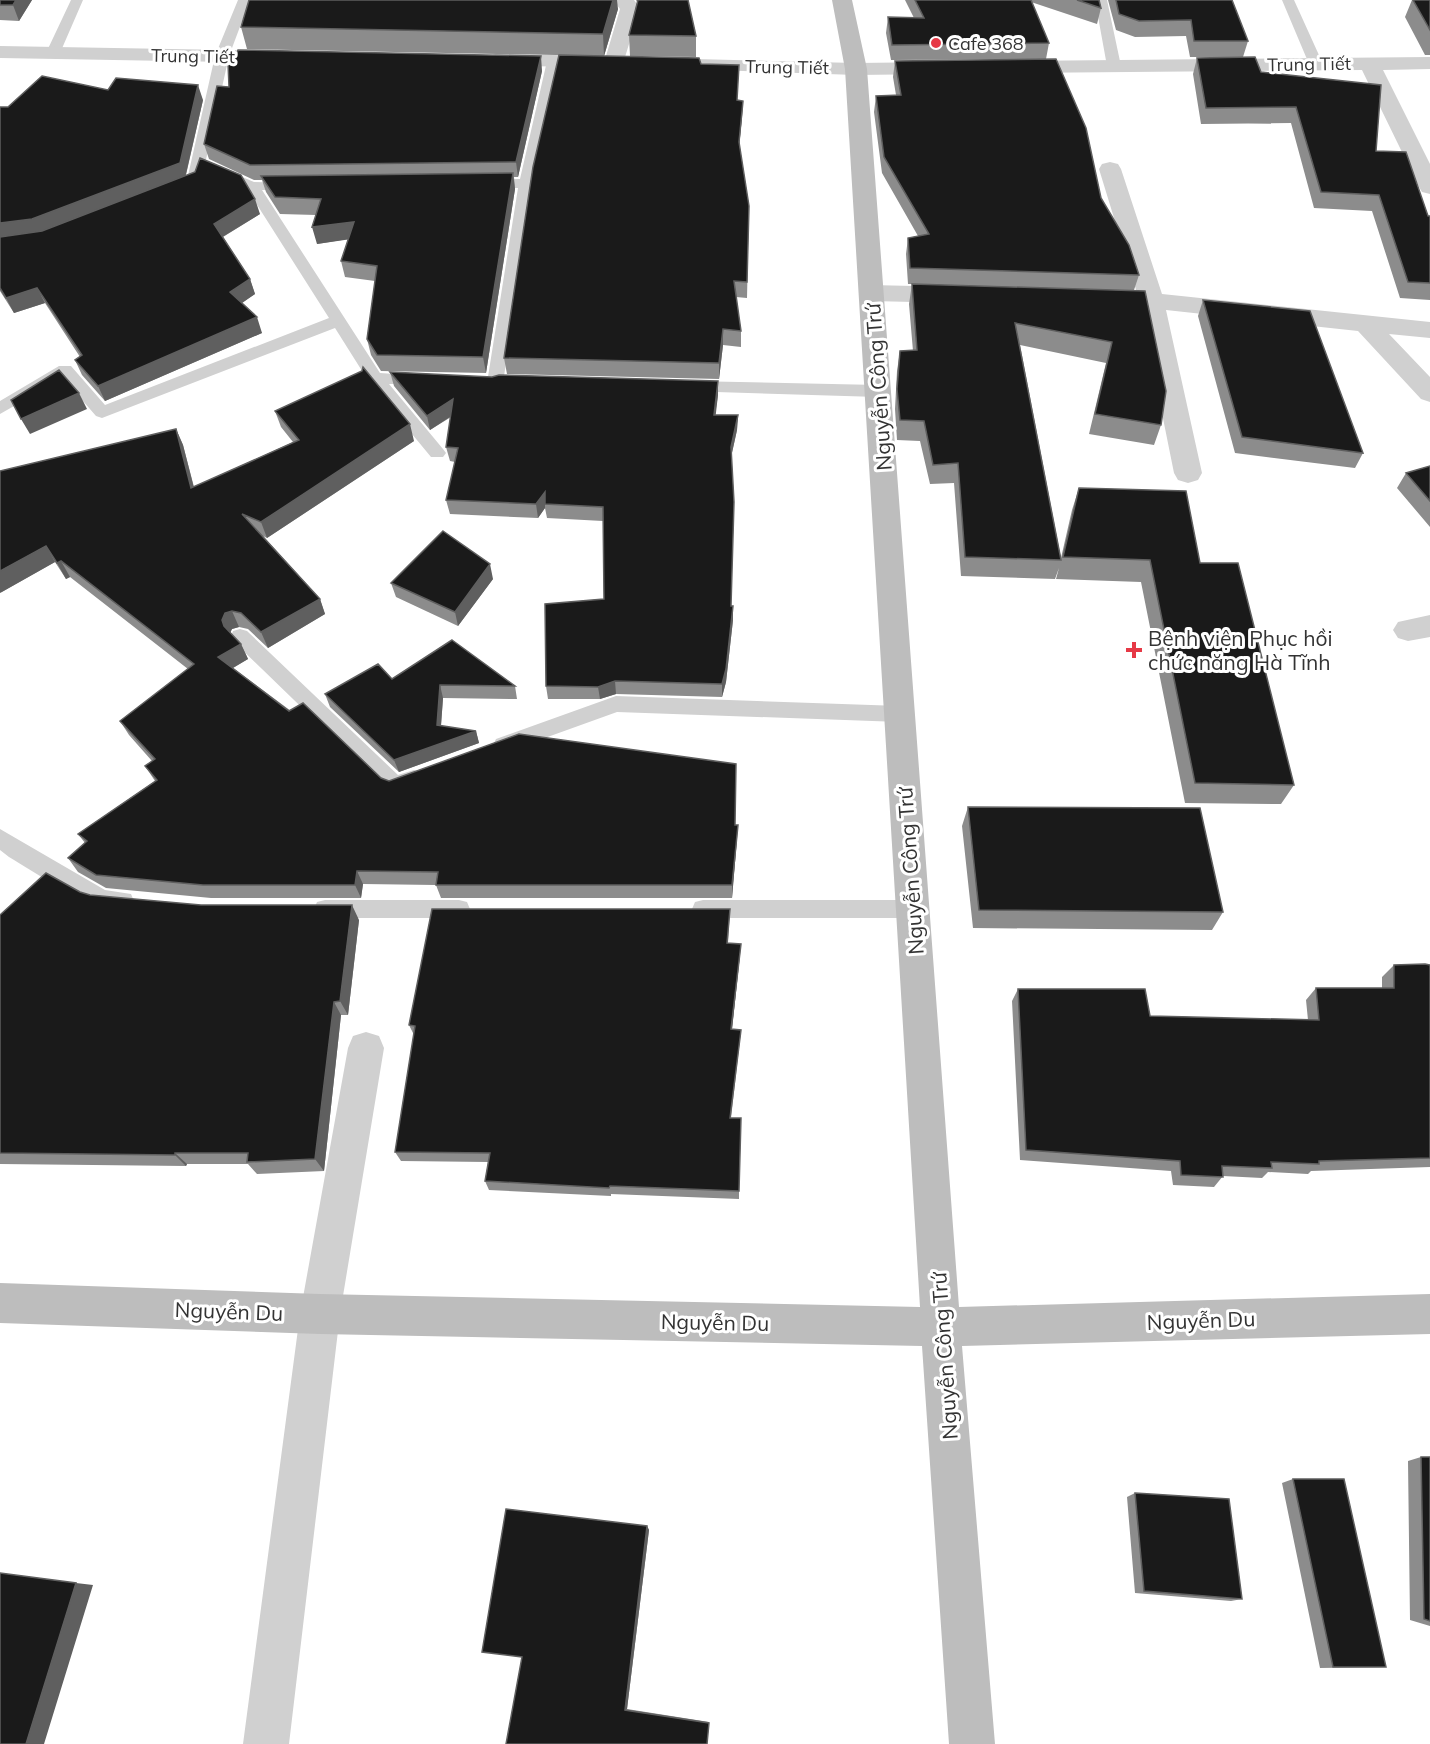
<svg xmlns="http://www.w3.org/2000/svg" width="1430" height="1744" viewBox="0 0 1430 1744" font-family="Mulish,sans-serif">
	<rect width="100%" height="100%" fill="#fff"/>
	<g fill="none" stroke-linecap="round" stroke-linejoin="round">
		<path fill="#d0d0d0" fill-rule="evenodd" d="M71 0H83L60 53 53 57 48 56 46 53Z
			M238 0H250L229 56 201 182 195 187H185L183 184 187 180 215 56Z
			M1095 0H1107L1121 66 1119 69 1114 70 1107 66Z
			M1282 0H1294L1323 64 1321 67H1311L1309 64Z
			M554 57 561 61 533 183 503 383 501 387H489L487 383 518 188H485L478 184 485 180 520 179 547 61Z
			M221 168 254 182 297 183 299 186 292 190H262L380 373 424 376 426 380 424 384H389L443 449 446 453 443 457H431L369 382 335 328 102 418 96 416 63 378 0 414V401L59 366H71L105 405 329 318 247 189 216 175 214 172 216 169Z
			M690 381 878 385 884 387 886 391 884 395 878 397 684 391 682 387 684 383Z
			M240 629 247 631 398 775 414 770 421 772 424 778 421 784 395 793 388 791 233 641 231 636 233 631Z
			M616 696 900 706 907 709 910 714 907 719 900 722 617 712 503 753 496 751 493 745 496 739Z
			M0 829 105 890 131 894 134 901 131 908C100 919 37 873 9 857L0 850Z
			M325 900H459L467 902 470 909 467 916 459 918H325L317 916 314 909 317 902Z
			M703 900H913L921 902 924 909 921 916 913 918H703L695 916 692 909 695 902Z"/>
		<path fill="#d0d0d0" fill-rule="evenodd" d="M613 0H634L640 8 622 67 615 69 607 67 496 66 489 64 485 60 489 56 496 54 606 56 620 9Z
			M0 46 279 51 286 53 290 57 286 61 279 63 0 58Z
			M1430 57V69L1383 70 1430 164V194L1422 192 1419 187 1362 70 1015 73 1008 71 1004 67 1008 63 1015 61Z
			M694 59 856 63 939 62 946 64 950 68 946 72 939 74 856 75 687 69 683 65 687 61Z
			M1110 162 1118 164 1121 169 1162 294 1430 322V338L1389 334 1430 377V402L1421 399 1358 331 1166 310 1202 473 1198 480 1188 483 1178 480 1174 473 1141 309 1094 306 1091 300 1094 294 1103 292 1137 293 1099 169 1102 164Z
			M871 285 956 287 965 289 968 295 965 301 956 303 871 301 862 299 859 293 862 287Z
			M1430 615V637L1408 641 1398 638 1393 630 1398 622Z
			M366 1032 379 1036 384 1048 340 1314 289 1744H243L300 1314 348 1048 353 1036Z"/>
		<path fill="#bdbdbd" fill-rule="evenodd" d="M832 0H852L867 69 959 1307 1430 1294V1334L962 1346 995 1744H949L922 1346 320 1334 0 1323V1283L320 1294 920 1307 845 69Z"/>
	</g>
	<path fill="#8c8c8c" d="M0 0H32L19 21 0 20Z
		M636 0H688L696 36V57L630 56 629 35 637 2Z
		M905 0H1099L1101 8 1097 24 1031 2 1049 43 1046 59 891 60 886 33 888 17 914 18Z
		M1108 0H1232L1248 41 1243 57H1190L1186 36 1135 37 1116 30Z
		M1412 0H1430V55H1425L1405 17Z
		M618 9 604 56 247 49 241 27Z
		M1197 58 1261 72 1376 151 1428 216H1430V300L1400 298 1372 211 1314 208 1291 123 1201 124 1193 74Z
		M895 61 1101 198 1139 275 1134 290 1161 425 1154 445 1089 434 1106 363 1020 345 1061 558 1072 510 1079 488 1200 563 1294 785 1281 804 1185 803 1141 582 1056 579 1059 568 1055 579 961 576 954 483 930 484 920 441 897 440 895 409 897 371 900 351H913L909 304 912 284H908L906 254 908 238 918 236 882 173 874 112 876 96 896 95 893 77Z
		M701 64 738 100 743 101 742 117 739 147 749 206 747 298 736 297 741 331V347L723 345 719 379 507 374 504 358Z
		M542 71 518 177H514L515 189 486 373 381 371 371 355 367 339 375 281 345 277 341 261 348 239 317 244 316 215 280 214 266 192 262 180H254L209 159 204 144 229 87Z
		M108 90 203 100 186 175 260 214 223 237 250 279 255 294 241 303 262 333 105 401 82 375 75 360 80 357 45 303 14 313 0 291V107H8Z
		M1203 300 1363 453 1355 468 1235 453 1198 316Z
		M390 372 718 395 715 415H738L737 430 731 457V606H733V620L726 682 722 697 616 694 600 699H548L546 686 604 599 603 521 547 518 545 508 538 518 450 514 446 500 455 462 450 461 446 447 451 417 430 430 394 386Z
		M275 411 414 441 267 538 263 536 320 599 325 614 268 648 248 629 239 627 232 629 230 633 241 644 248 659 233 668 381 778 389 781 735 825 737 839 732 898H441L436 885 363 884 361 898H211L106 888 78 872 68 858 85 843 78 834 155 781 145 766 152 761 129 735 120 721 188 669 70 577 66 579 55 562 0 593 176 429 183 445 194 487 293 442 281 427Z
		M1430 466V527L1397 488 1406 473Z
		M493 579 458 626 396 597 391 583Z
		M392 679 515 686 517 699 443 698 441 726 476 731 479 743 399 772 330 707 325 694Z
		M968 807 1223 912 1212 930 973 928 962 826Z
		M80 892 90 895 359 920 348 1015H341L324 1171 257 1174 248 1164H187L186 1166 0 1164V915Z
		M730 909 728 943 740 955 732 1029 741 1030 740 1040 731 1118 739 1191V1199L611 1194V1196L489 1190 485 1181 488 1162 401 1161 395 1152 414 1035 409 1025Z
		M1394 965H1430V1167L1311 1171 1308 1174 1268 1172 1262 1178 1223 1176 1214 1187 1173 1185 1171 1171 1020 1160 1012 1001 1018 989 1150 1016 1308 1020 1306 1000 1316 988H1382V977Z
		M1421 1457H1430V1626L1410 1620 1408 1461Z
		M1293 1479 1386 1667 1320 1668 1282 1483Z
		M1135 1493 1242 1599 1231 1601 1135 1593 1127 1497Z
		M647 1526 649 1530 627 1709 709 1722 707 1744H506Z"/>
	<path fill="#5f5f5f" d="M16 0H32L19 21 13 5Z
		M613 0H617L618 9 604 56 603 34Z
		M541 56 542 71 518 177 516 162Z
		M198 85 203 100 185 178 39 235 0 240V223Z
		M743 101 742 117 738 159 739 142Z
		M513 173 515 189 486 373 483 357Z
		M255 199 260 214 219 239 214 224Z
		M354 222 358 238 317 244 312 227Z
		M250 279 255 294 235 308 230 292Z
		M37 288 45 303 14 313 6 298Z
		M257 317 262 333 105 401 98 386Z
		M723 329V345L719 379V363Z
		M718 381V395L714 430V415Z
		M79 393 87 409 30 434 21 419Z
		M453 399 456 413 430 430 427 416Z
		M738 415 737 430 730 462 731 447Z
		M410 424 414 441 267 538 261 522Z
		M176 429 183 445 198 504 191 488Z
		M545 492V508L538 518 536 504Z
		M46 546 55 562 0 593V571Z
		M61 561 70 577 66 579 57 563Z
		M490 564 493 579 458 626 455 612Z
		M320 599 325 614 268 648 261 632Z
		M733 606V620L726 682 722 697V684Z
		M232 611 239 627 232 629 229 635 224 626 222 620 225 613Z
		M241 644 248 659 226 672 218 657Z
		M615 681 616 694 600 699 598 687Z
		M440 685 443 698 440 738 437 725Z
		M476 731 479 743 399 772 394 760Z
		M738 825 737 839 732 898V885Z
		M357 871 363 884 361 898 355 885Z
		M352 905 359 920 348 1015 340 1001Z
		M741 944 740 955 731 1039V1029Z
		M334 1002 341 1015 324 1171 315 1159Z
		M175 1153 187 1164 186 1166 175 1155Z
		M647 1526 649 1530 627 1709 625 1710Z
		M76 1583 93 1585 44 1744H26Z"/>
	<path fill="#1a1a1a" stroke="#5f5f5f" stroke-width="1.5" d="M0 0H16L13 5H0Z
		M249 0H613L603 34 241 27Z
		M638 0H688L696 36 629 35Z
		M915 0H1031L1049 43 892 45 888 17 924 18Z
		M1077 0H1099L1101 8Z
		M1116 0H1232L1248 41H1194L1191 20 1139 21 1119 14Z
		M1413 0H1430V30Z
		M238 50 541 56 516 162 250 165 204 144 217 86 229 87 228 63H234Z
		M559 55 699 58 701 64 739 65 737 100 743 101 739 142 749 206 747 282 734 281 741 331 723 329 719 363 504 358 533 167Z
		M1255 57 1261 72 1381 85 1376 151 1406 152 1428 216H1430V283L1408 282 1379 195 1321 192 1296 107 1206 108 1197 58Z
		M1056 59 1086 128 1101 198 1129 245 1139 275 910 268 908 238 929 234 884 157 876 96 901 95 895 61Z
		M42 76 108 90 116 78 198 85 180 163 32 219 0 223V107H8Z
		M200 158 241 175 255 199 214 224 250 279 230 292 257 317 98 386 75 360 82 355 37 288 6 298 0 288V237L42 231 195 172Z
		M513 173 483 357 377 355 367 339 377 266 341 261 354 222 312 227 321 199 275 197 261 176Z
		M912 284 1145 291 1166 391 1161 425 1095 414 1112 342 1015 323 1061 560 965 557 958 463 933 465 924 421 900 420 897 389 900 351 917 350Z
		M1203 300 1310 311 1363 453 1242 437Z
		M363 367 410 424 261 522 242 514 320 599 261 632 241 613 232 611 225 613 222 620 224 626 241 644 218 657 289 711 303 703 381 778 389 781 519 734 736 764 735 825H738L732 885H436L438 872 357 871 355 885H203L96 875 68 858 87 841 78 834 157 780 145 766 155 759 120 721 194 664 61 561 57 563 46 546 0 571V471L176 429 191 488 299 440 275 411 362 371Z
		M59 370 79 393 21 419 11 400Z
		M390 372 492 377 499 375 718 381 714 415H738L731 447 734 502 731 606H733L726 669 722 684 615 681 598 687 546 686 545 604 604 599 603 507 545 504V492L536 504 446 500 458 448 446 447 453 399 427 416Z
		M1430 466V501L1406 473Z
		M1079 488 1186 491 1200 563H1238L1294 785 1195 783 1150 560 1063 557Z
		M443 531 490 564 455 612 391 583Z
		M452 640 515 686 440 685 437 725 476 731 394 760 325 694 378 664 392 679Z
		M968 807 1200 808 1223 912 979 910Z
		M46 873 80 892 90 895 201 905H352L340 1001 334 1002 315 1159 247 1162 248 1153H175V1155L0 1153V915Z
		M432 909H730L727 943 741 944 731 1029 741 1030 730 1118H741L739 1191 610 1186 609 1188 485 1181 490 1153 395 1152 415 1026 409 1025Z
		M1425 964 1430 965V1158L1319 1161V1164L1271 1162 1272 1168 1222 1166 1223 1177 1181 1175 1180 1161 1026 1150 1018 989H1145L1150 1016 1319 1020 1316 988H1394V965Z
		M1421 1457H1430V1621L1424 1619Z
		M1293 1479H1344L1386 1667H1333Z
		M1135 1493 1229 1499 1242 1599 1144 1591Z
		M506 1509 647 1526 625 1710 709 1723 707 1744H506L522 1657 482 1652Z
		M0 1573 76 1583 26 1744H0Z"/>
	<g fill="#e63946" stroke="#fff" stroke-width="2">
		<circle cx="936" cy="43" r="6"/>
		<path d="M1131 641h6v6h6v6h-6v6h-6v-6h-6v-6h6z"/>
	</g>
	<g text-anchor="middle" dominant-baseline="central" stroke-width="6" stroke-linejoin="round" paint-order="stroke">
		<g font-size="18" fill="#333" stroke="#fff" text-anchor="start">
			<text x="948" y="43">Cafe 368</text>
		</g>
		<g font-size="18" fill="#333" stroke="#fff">
			<text transform="translate(193 56) rotate(1)">Trung Tiết</text>
			<text transform="translate(1309 64) rotate(-1)">Trung Tiết</text>
			<text transform="translate(787 67) rotate(1)">Trung Tiết</text>
		</g>
		<g font-size="21" fill="#333" stroke="#fff">
			<text transform="translate(878 387) rotate(-94)">Nguyễn Công Trứ</text>
			<text transform="translate(910 871) rotate(-94)">Nguyễn Công Trứ</text>
			<text transform="translate(229 1311) rotate(2)">Nguyễn Du</text>
			<text transform="translate(1201 1320) rotate(-2)">Nguyễn Du</text>
			<text transform="translate(715 1322) rotate(1)">Nguyễn Du</text>
			<text transform="translate(944 1356) rotate(-94)">Nguyễn Công Trứ</text>
		</g>
		<g font-size="21" fill="#333" stroke="#fff" text-anchor="start">
			<text x="1148" y="638">Bệnh viện Phục hồi<tspan x="1148" dy="24">chức năng Hà Tĩnh</tspan></text>
		</g>
	</g>
</svg>
